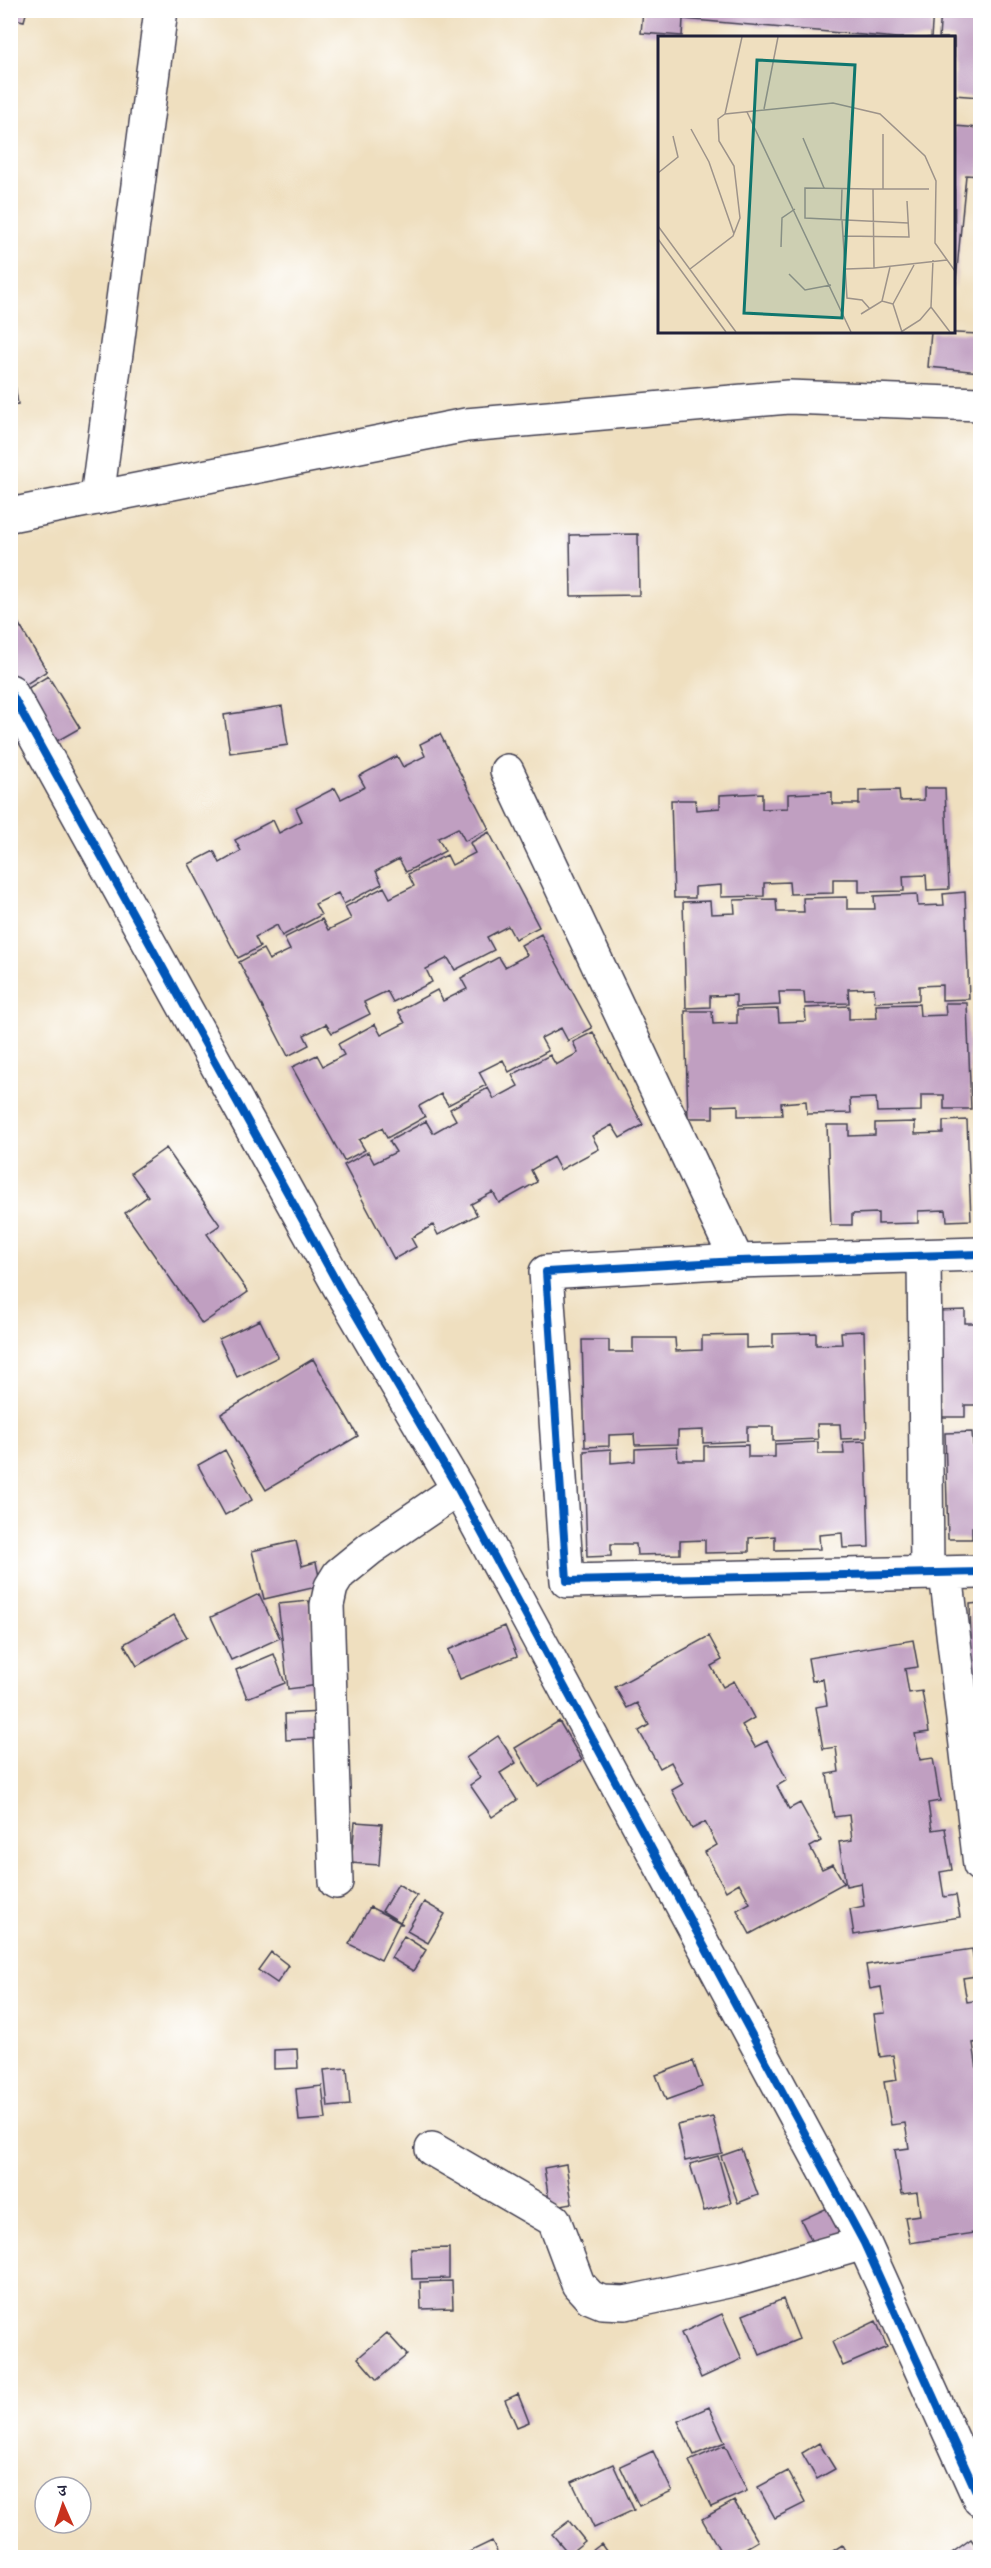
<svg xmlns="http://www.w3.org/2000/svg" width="991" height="2568" viewBox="0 0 991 2568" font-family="'IM FELL French Canon','Noto Serif Devanagari',serif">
	<rect width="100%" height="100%" fill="#fff"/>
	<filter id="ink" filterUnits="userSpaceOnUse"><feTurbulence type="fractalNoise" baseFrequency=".0167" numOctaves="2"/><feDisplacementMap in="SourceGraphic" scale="12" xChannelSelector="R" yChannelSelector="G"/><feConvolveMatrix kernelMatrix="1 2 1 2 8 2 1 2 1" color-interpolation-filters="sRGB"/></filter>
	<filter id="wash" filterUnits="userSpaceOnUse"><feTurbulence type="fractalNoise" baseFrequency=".008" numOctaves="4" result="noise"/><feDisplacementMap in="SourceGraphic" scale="24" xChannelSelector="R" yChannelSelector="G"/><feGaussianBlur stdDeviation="1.35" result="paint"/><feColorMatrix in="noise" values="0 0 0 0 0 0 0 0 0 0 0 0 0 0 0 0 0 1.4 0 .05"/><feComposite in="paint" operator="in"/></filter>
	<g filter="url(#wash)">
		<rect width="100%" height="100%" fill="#efdfbf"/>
		<g id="blocks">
			<path fill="#c09fc1" d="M10 10H27L24 21 10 18Z
				M643 10H933L931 38H897L683 19 682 36 641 33Z
				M941 10H980V97L954 95V38H939Z
				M954 126 980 128V176L966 175 955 290Z
				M931 332 980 334V372L928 367Z
				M10 352 18 404 10 405Z
				M638 534 639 595 571 596 570 535Z
				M17 621 47 671 20 688 10 672V625Z
				M48 676 80 728 57 741 25 690Z
				M282 706 288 745 230 753 224 715Z
				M440 734 489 829 465 841 458 828 438 838 445 851 406 872 399 859 376 871 382 884 344 904 338 893 315 904 321 915 282 936 277 925 255 937 260 947 238 958 189 864 214 851 220 863 241 851 235 840 273 820 279 833 302 821 296 808 335 788 341 799 365 787 359 776 397 756 403 767 425 756 420 744Z
				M924 788H945L949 889 927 890 926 875 903 876 904 891 859 892V879H833V893L790 894 789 882 764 883V896L721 897V885L695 887V898H674L671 800H695L696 810 720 808V795L762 793V809L788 808V794L832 792V804H859V791L899 790 900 801 924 800Z
				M489 832 539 927 515 939 508 926 487 937 494 950 455 970 448 958 426 969 432 982 393 1002 387 991 364 1002 370 1014 332 1033 326 1024 304 1035 309 1045 288 1056 239 962 263 949 269 960 290 950 284 938 322 919 328 930 351 919 345 907 384 887 390 898 414 886 408 874 447 855 452 865 475 853 470 843Z
				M965 892 969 999 942 1000V985L919 986V1000L875 1002 874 988 848 989 849 1003 805 1004 804 992H779L780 1005 736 1007V995L710 996V1007L686 1008 683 902 710 901 711 914 735 913 734 900 776 899 777 912H804L803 898 847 897V909H875L874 896 917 894 918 906 944 905 943 894Z
				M541 934 592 1028 568 1041 561 1028 541 1038 548 1051 509 1072 503 1060 479 1072 486 1085 448 1105 441 1094 419 1106 425 1117 387 1138 382 1128 359 1140 365 1150 344 1161 292 1067 317 1055 323 1066 344 1055 338 1044 375 1024 381 1035 405 1023 398 1011 437 990 443 1001 467 989 461 978 499 957 505 967 527 955 521 945Z
				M945 1003H967L971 1109H944V1095H921V1111L877 1112 876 1098 850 1099 851 1113 807 1114 806 1101 781 1103 782 1115 738 1116V1105L713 1106V1118H688L685 1011H712L713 1024 737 1023V1010L778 1009 779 1022 806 1021 805 1008 849 1006V1019L877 1018 876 1005 919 1004 920 1016 946 1015Z
				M593 1032 643 1125 620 1138 612 1125 592 1136 599 1149 560 1170 553 1157 531 1170 537 1182 499 1203 493 1192 471 1204 477 1215 438 1235 433 1225 411 1238 416 1247 394 1259 344 1165 368 1152 374 1163 396 1152 389 1141 426 1121 433 1133 456 1120 450 1109 488 1088 494 1099 518 1086 512 1075 550 1055 556 1065 578 1053 573 1042Z
				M967 1120 971 1220 947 1221 946 1210 918 1211V1223L878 1224V1213L852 1214V1225H831L827 1125H849V1136L875 1135V1123L915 1122V1134L943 1133V1121Z
				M166 1148 220 1225 207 1234 248 1292 202 1324 125 1213 148 1196 131 1173Z
				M965 1310V1323H980V1405H965V1417H941L938 1311Z
				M260 1320 278 1357 237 1377 219 1339Z
				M864 1331 867 1438 841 1439 840 1424H817L818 1439 773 1441V1427H747V1441L703 1443V1430L678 1431V1444L635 1445 634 1434 609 1435V1446L585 1447 582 1340H609V1352H633V1338H675L676 1351 702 1350V1336L746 1335V1348L773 1347V1334L816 1333V1345L842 1344 841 1332Z
				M313 1359 358 1436 266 1490 221 1414Z
				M972 1432 973 1445H980V1527H972V1539H948L945 1433Z
				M866 1441 869 1547 843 1548 842 1533 819 1535 820 1549 775 1550V1536L749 1538V1552L705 1553V1540L680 1541V1554L637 1555 636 1544H611V1556L587 1557 584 1451 611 1449V1463L635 1461V1449L677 1447 678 1460H704V1446L748 1445V1457H775V1444L818 1442V1454H844L843 1442Z
				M225 1450 252 1500 225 1515 198 1465Z
				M296 1541 302 1566 316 1562 321 1586 264 1599 252 1551Z
				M259 1594 280 1638 231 1660 211 1617Z
				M309 1601 319 1685 288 1689 278 1604Z
				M980 1603V1710H973L970 1604Z
				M174 1615 187 1637 137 1666 124 1644Z
				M505 1626 517 1656 460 1679 448 1650Z
				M709 1636 722 1660 711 1666 723 1687 734 1681 754 1718 742 1725 755 1747 767 1741 787 1780 777 1786 789 1809 800 1803 821 1841 810 1847 822 1869 833 1864 844 1883 750 1934 737 1910 750 1903 739 1883 726 1891 705 1852 717 1845 705 1822 692 1829 672 1790 683 1784 671 1762 660 1768 639 1731 649 1725 637 1703 627 1708 615 1687Z
				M913 1640 918 1667 905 1669 909 1693 922 1691 929 1732 915 1734 920 1760 933 1758 940 1801 928 1803 932 1830 945 1828 952 1870 940 1872 944 1897 956 1895 960 1917 854 1935 850 1909 864 1906 861 1883 846 1886 839 1842 852 1840 849 1815 834 1817 827 1774 839 1772 836 1747 823 1749 816 1707 827 1705 823 1679 812 1681 808 1658Z
				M274 1654 285 1683 247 1698 236 1670Z
				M321 1712 323 1738 286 1740 285 1714Z
				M559 1721 582 1760 538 1786 515 1748Z
				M498 1736 516 1763 500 1773 517 1800 492 1817 470 1785 480 1778 466 1758Z
				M355 1822 382 1824 379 1865 351 1863Z
				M398 1884 417 1896 400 1922 382 1911Z
				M424 1902 445 1914 428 1943 407 1931Z
				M370 1907 403 1924H399L381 1960 349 1944Z
				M404 1936 426 1950 413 1971 391 1958Z
				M972 1949 976 1976 963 1978 967 2002 980 2000V2042L973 2043 977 2069H980V2232L910 2243 905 2217 920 2215 917 2192 902 2194 895 2150 909 2148 905 2123 891 2125 884 2082 897 2080 893 2055 880 2057 874 2014 885 2013 881 1987 870 1989 866 1965Z
				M271 1952 289 1966 277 1983 258 1970Z
				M297 2049 298 2068 274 2069V2050Z
				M693 2061 702 2087 666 2100 656 2075Z
				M347 2068 350 2105 328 2107 324 2070Z
				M322 2086 326 2119 299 2121 296 2089Z
				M713 2117 722 2153 685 2161 677 2125Z
				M741 2149 758 2195 738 2203 721 2156Z
				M718 2156 731 2203 704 2211 690 2164Z
				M566 2164 572 2203 550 2207 544 2168Z
				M834 2205 846 2231 814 2246 801 2220Z
				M449 2248V2278L412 2279 411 2249Z
				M452 2281 453 2308 421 2309 420 2282Z
				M783 2299 799 2339 760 2355 743 2315Z
				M722 2314 742 2359 701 2378 681 2333Z
				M876 2321 887 2347 843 2366 832 2342Z
				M387 2333 407 2355 377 2380 358 2358Z
				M518 2394 529 2422 517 2427 505 2400Z
				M709 2407 725 2442 694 2455 678 2421Z
				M819 2443 835 2469 817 2479 802 2453Z
				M725 2445 747 2491 711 2507 689 2461Z
				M653 2451 672 2491 639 2506 620 2466Z
				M613 2464 634 2510 594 2528 572 2482Z
				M788 2471 805 2503 775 2518 758 2487Z
				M734 2501 758 2541 729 2558H724L702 2519Z
				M569 2521 585 2541 569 2554 552 2534Z
				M971 2539 980 2552V2558H945Z
				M492 2541 500 2558H469L467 2553Z
				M601 2544 611 2558H583Z
				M842 2545 849 2558H822Z"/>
		</g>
	</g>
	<g filter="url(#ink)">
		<use href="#blocks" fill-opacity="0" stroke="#413e4f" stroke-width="1.5"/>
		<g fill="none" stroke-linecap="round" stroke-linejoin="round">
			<defs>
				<path id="minor" d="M97 498 161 10
					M10 691 340 1288 458 1489 864 2243 980 2500
					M507 771 737 1261
					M980 1254 737 1261 546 1272 567 1581 980 1572
					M924 1256 927 1573
					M946 1573 980 1865
					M336 1882 327 1605 331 1587 339 1574 371 1548 458 1489
					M432 2149 554 2220 578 2284 590 2297 602 2302 625 2303 742 2278 864 2243"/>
				<path id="tertiary" d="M10 515 466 425 788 397 980 404"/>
			</defs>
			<use href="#minor" stroke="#413e4f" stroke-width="36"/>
			<use href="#tertiary" stroke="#413e4f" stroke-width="36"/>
			<use href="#minor" stroke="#fff" stroke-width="33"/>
			<use href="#tertiary" stroke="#fff" stroke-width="33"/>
			<defs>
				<path id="cycleway" d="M10 691 340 1288 458 1489 864 2243 980 2500
					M980 1254 737 1261 546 1272 567 1581 980 1572"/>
			</defs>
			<use href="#cycleway" stroke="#fff" stroke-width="11"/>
			<use href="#cycleway" stroke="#0057b8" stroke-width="8"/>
		</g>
	</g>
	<g transform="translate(658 36)">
		<rect width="297" height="297" fill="#efdfbf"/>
		<path fill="none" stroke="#9d938a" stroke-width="1.5" d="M106 73 120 1M89 76 193 296M67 78 84 1M33 93 51 126 76 198M145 102 166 152M0 137 20 121 15 100M191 152 192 104M215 153 147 152V182L250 187M225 153V98M183 184 184 152M184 184 189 262 204 264 212 273M0 190 78 296M185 200 251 201 249 165M0 203 68 296M123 211 124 182 137 173M216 232 289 224M32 233 75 200 82 182 76 130 61 105 60 83 67 78 175 67 222 78 267 120 278 145 277 207 297 235M188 233 216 232 215 153H271M131 238 147 254 173 249M224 265 232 231M273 271 292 296M203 278 224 265 235 268M243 296 262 284 273 271 275 224M244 296 235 268 256 229"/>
		<path fill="#0f766e" fill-opacity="0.15" stroke="#0f766e" stroke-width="3" d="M99 24 197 29 184 282 86 277Z"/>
		<rect width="297" height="297" fill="none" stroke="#22223b" stroke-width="3"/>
	</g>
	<rect width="991" height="2568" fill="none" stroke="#fff" stroke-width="36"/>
	<g transform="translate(63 2505) rotate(357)"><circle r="28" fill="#ffffff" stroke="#a7a7b1" stroke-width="1.5"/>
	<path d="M0-4.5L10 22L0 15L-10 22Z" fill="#c8321e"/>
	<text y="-9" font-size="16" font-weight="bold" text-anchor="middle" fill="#22223b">उ</text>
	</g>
</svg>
